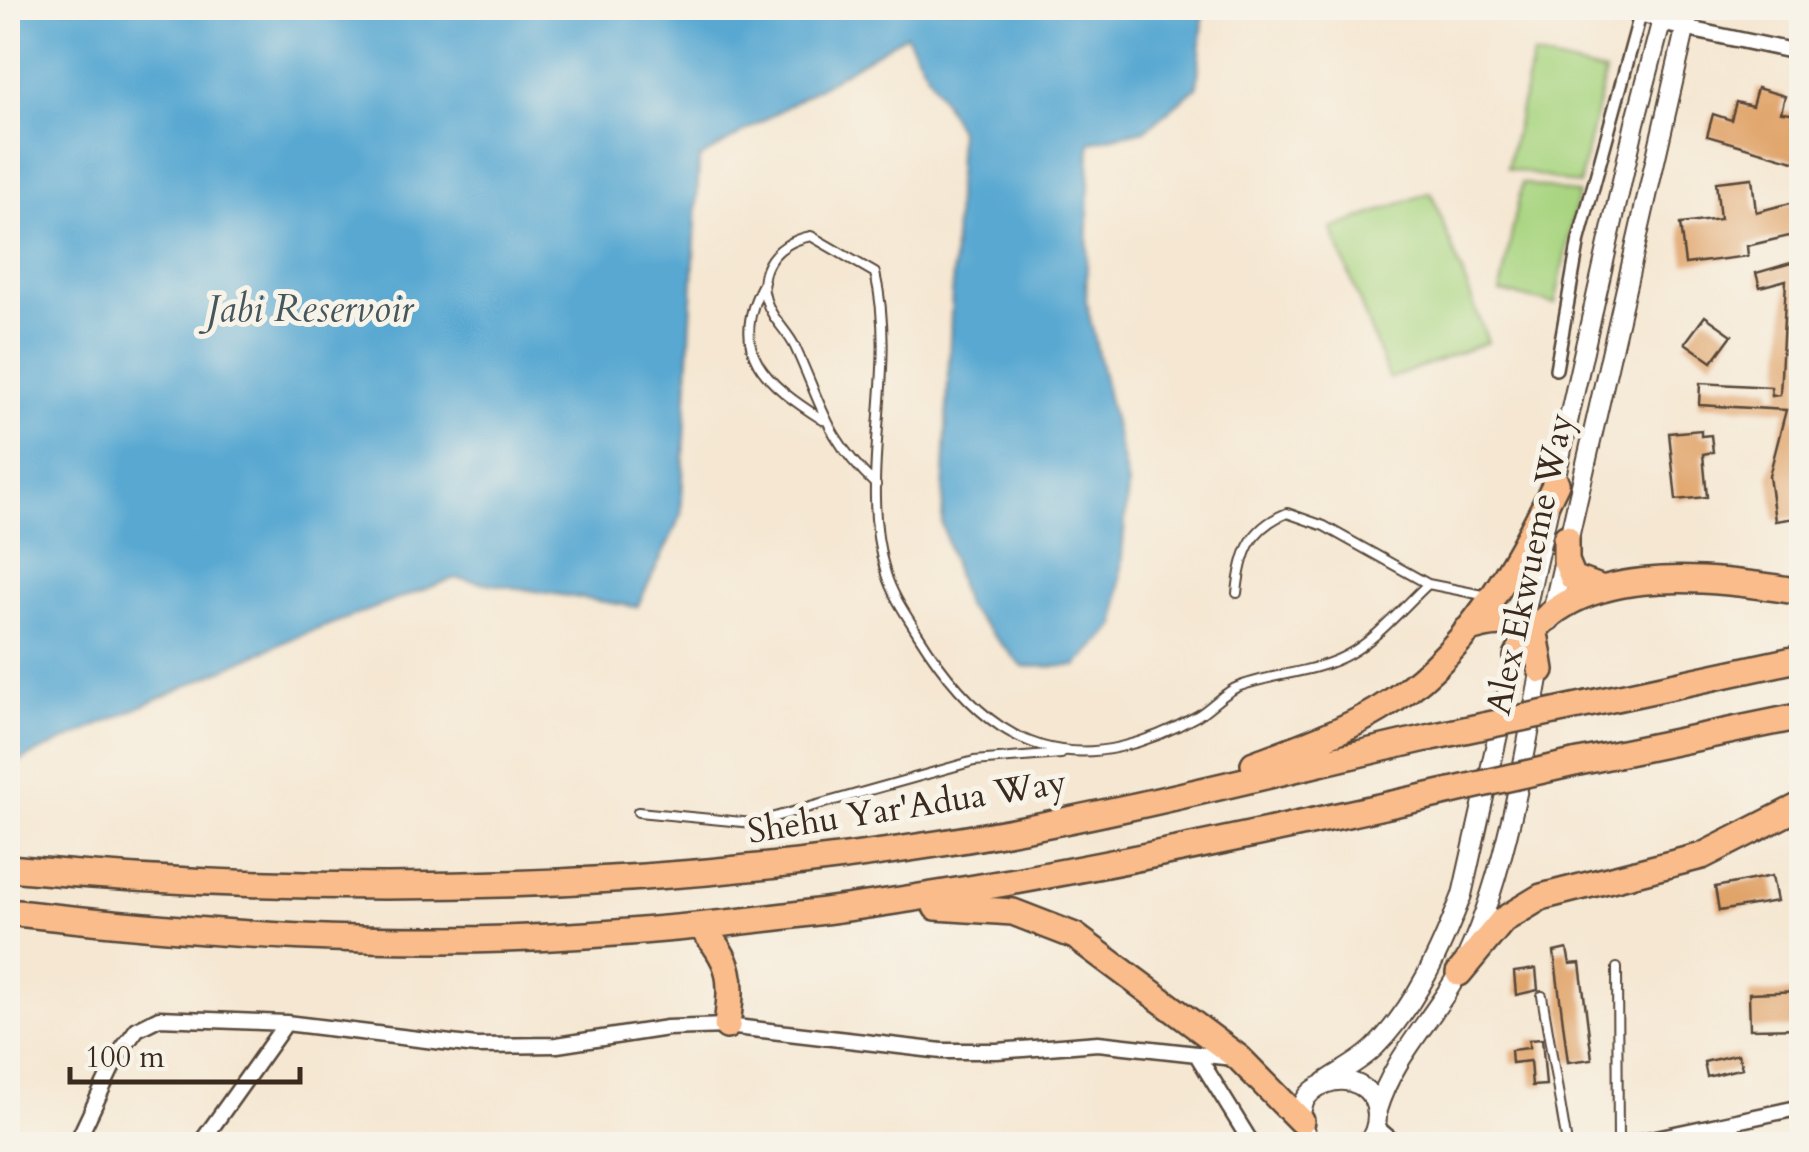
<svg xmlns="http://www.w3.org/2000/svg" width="1809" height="1152" viewBox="0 0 1809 1152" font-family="Cardo,serif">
	<rect width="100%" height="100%" fill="#f7f3e8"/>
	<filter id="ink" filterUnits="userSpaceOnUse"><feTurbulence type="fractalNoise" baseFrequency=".01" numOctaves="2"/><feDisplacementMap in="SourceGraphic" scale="20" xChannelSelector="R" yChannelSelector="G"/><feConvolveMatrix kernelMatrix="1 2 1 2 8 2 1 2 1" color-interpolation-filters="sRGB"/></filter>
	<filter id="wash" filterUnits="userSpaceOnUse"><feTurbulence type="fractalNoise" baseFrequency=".0048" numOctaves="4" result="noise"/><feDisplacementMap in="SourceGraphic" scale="40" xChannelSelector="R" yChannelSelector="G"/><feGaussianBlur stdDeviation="2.25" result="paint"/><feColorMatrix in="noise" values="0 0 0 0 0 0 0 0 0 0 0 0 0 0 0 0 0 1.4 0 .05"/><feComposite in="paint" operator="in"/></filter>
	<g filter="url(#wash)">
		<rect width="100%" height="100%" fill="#f5e7d2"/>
		<path fill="#a9d581" stroke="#728050" stroke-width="2.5" d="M1533 56 1605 73 1579 185 1507 168Z
			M1522 183 1578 194 1555 304 1500 292Z
			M1431 192 1488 342 1389 379 1332 229Z"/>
		<path fill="#59a8d2" stroke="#4a6978" stroke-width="2.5" d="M8 8H1204L1197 87 1145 130 1090 142 1086 301 1128 485 1116 625 1076 666 1023 667 965 605 942 524 959 130 906 35 699 159 681 516 637 607 455 578 291 639 15 763 8 752Z"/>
		<g id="blocks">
			<path fill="#df9f62" d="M1757 88 1785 96 1781 112 1802 114 1797 162 1707 136 1713 114 1731 120 1736 102 1752 106Z
				M1752 178 1756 212 1802 200V233L1747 246 1748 256 1685 264 1680 224 1720 219 1716 182Z
				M1798 261 1802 369 1796 418H1802V517L1775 521 1769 476 1786 410 1699 405 1700 383 1771 387 1772 396 1780 395 1786 280 1760 287 1756 273Z
				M1705 316 1732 335 1712 362 1685 343Z
				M1701 430V436L1711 435 1713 452 1703 454 1707 497 1676 500 1669 433Z
				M1772 876 1777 901 1719 911 1715 887Z
				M1567 949 1570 964 1580 963 1592 1059 1568 1062 1554 952Z
				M1536 969 1538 990 1516 995 1514 972Z
				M1802 991V1028L1750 1029 1749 993Z
				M1542 1039 1546 1085 1532 1086 1530 1061 1512 1063 1511 1050 1529 1048V1040Z
				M1738 1054 1742 1068 1707 1077 1704 1062Z"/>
		</g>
	</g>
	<g filter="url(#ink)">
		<use href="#blocks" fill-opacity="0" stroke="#574639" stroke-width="2.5"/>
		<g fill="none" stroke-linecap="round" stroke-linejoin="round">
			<defs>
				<path id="service" d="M1608 8 1660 23
					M764 282C726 351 766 384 823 420
					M876 485C825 437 823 407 795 347 790 336 780 326 773 315 750 277 771 244 811 236L875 273C899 373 856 475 886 574 892 595 907 616 918 634 964 708 1025 769 1120 747 1146 741 1174 729 1197 716 1211 708 1225 691 1240 686 1275 673 1316 673 1349 654 1378 638 1404 606 1428 584
					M1237 593C1241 555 1248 529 1287 513L1324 526 1428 584 1488 596
					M638 812 753 823 974 761 1061 754
					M1617 968 1618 1144
					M1542 996 1567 1144"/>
				<path id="pedestrian" d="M1556 369 1579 239 1642 8"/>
				<path id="minor" d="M1660 23 1802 53
					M1197 1055 1252 1144
					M1732 1122V1144
					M1376 1127 1396 1144
					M76 1144 118 1055 137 1029 159 1018 286 1023 476 1046 557 1045 667 1028 727 1026 942 1051H997L1098 1043 1233 1058
					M200 1144 286 1023
					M1628 1144 1802 1107"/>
				<path id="tertiary" d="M1550 621 1690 8
					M1325 1082C1342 1070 1362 1061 1376 1046 1417 1004 1441 949 1462 895L1635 123 1665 8
					M1377 1110C1394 1053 1441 1012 1466 958 1505 875 1526 753 1542 661
					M1312 1144C1268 1082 1373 1054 1377 1115 1377 1127 1374 1136 1366 1144"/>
				<path id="motorway" d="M1566 538V561L1573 578 1603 589
					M1467 630C1492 621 1517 618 1536 639L1541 670
					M1517 657C1563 557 1713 577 1802 592
					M1588 704 1802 658
					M1574 763 1802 716
					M1254 764C1297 748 1340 733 1380 709 1464 658 1515 569 1556 483
					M8 868C318 897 634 892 943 843 1107 817 1269 774 1431 737
					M936 907 1013 912 1075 936 1239 1058 1301 1121
					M8 912C200 934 393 948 587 935 870 917 1145 859 1420 798
					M700 926C733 963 733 978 727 1026
					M1459 973 1503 920 1541 897 1702 856 1802 805"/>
			</defs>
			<use href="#service" stroke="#574639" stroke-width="12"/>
			<use href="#pedestrian" stroke="#574639" stroke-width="16"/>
			<use href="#minor" stroke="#574639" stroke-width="19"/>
			<use href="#tertiary" stroke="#574639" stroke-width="22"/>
			<use href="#motorway" stroke="#574639" stroke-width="30"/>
			<use href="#service" stroke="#fff" stroke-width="8"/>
			<use href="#pedestrian" stroke="#fff" stroke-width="11"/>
			<use href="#minor" stroke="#fff" stroke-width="14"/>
			<use href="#tertiary" stroke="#fff" stroke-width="18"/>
			<use href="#motorway" stroke="#f9bc8a" stroke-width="25"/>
			<defs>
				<path id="motorway-bridge" d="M1431 737 1588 704
					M1420 798 1574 763"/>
			</defs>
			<use href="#motorway-bridge" stroke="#574639" stroke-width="30" stroke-linecap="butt"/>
			<use href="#motorway-bridge" stroke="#f9bc8a" stroke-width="25"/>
		</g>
	</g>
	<g text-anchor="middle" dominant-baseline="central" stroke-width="10" stroke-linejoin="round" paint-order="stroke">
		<g font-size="35" fill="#3b2a1e" stroke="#f7f3e8">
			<text transform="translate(1530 564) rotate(-78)">Alex Ekwueme Way</text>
			<text transform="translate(907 807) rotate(-9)">Shehu Yar'Adua Way</text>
		</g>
		<g font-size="38" font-style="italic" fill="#46565d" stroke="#f7f3e8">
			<text x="310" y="309">Jabi Reservoir</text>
		</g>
	</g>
	<rect width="1809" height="1152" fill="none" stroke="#f7f3e8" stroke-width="40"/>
	<path d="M70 1067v15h230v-15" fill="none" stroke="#3b2a1e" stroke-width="5"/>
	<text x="85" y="1067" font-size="30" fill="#3b2a1e" stroke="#f7f3e8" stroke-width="8" paint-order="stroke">100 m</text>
</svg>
